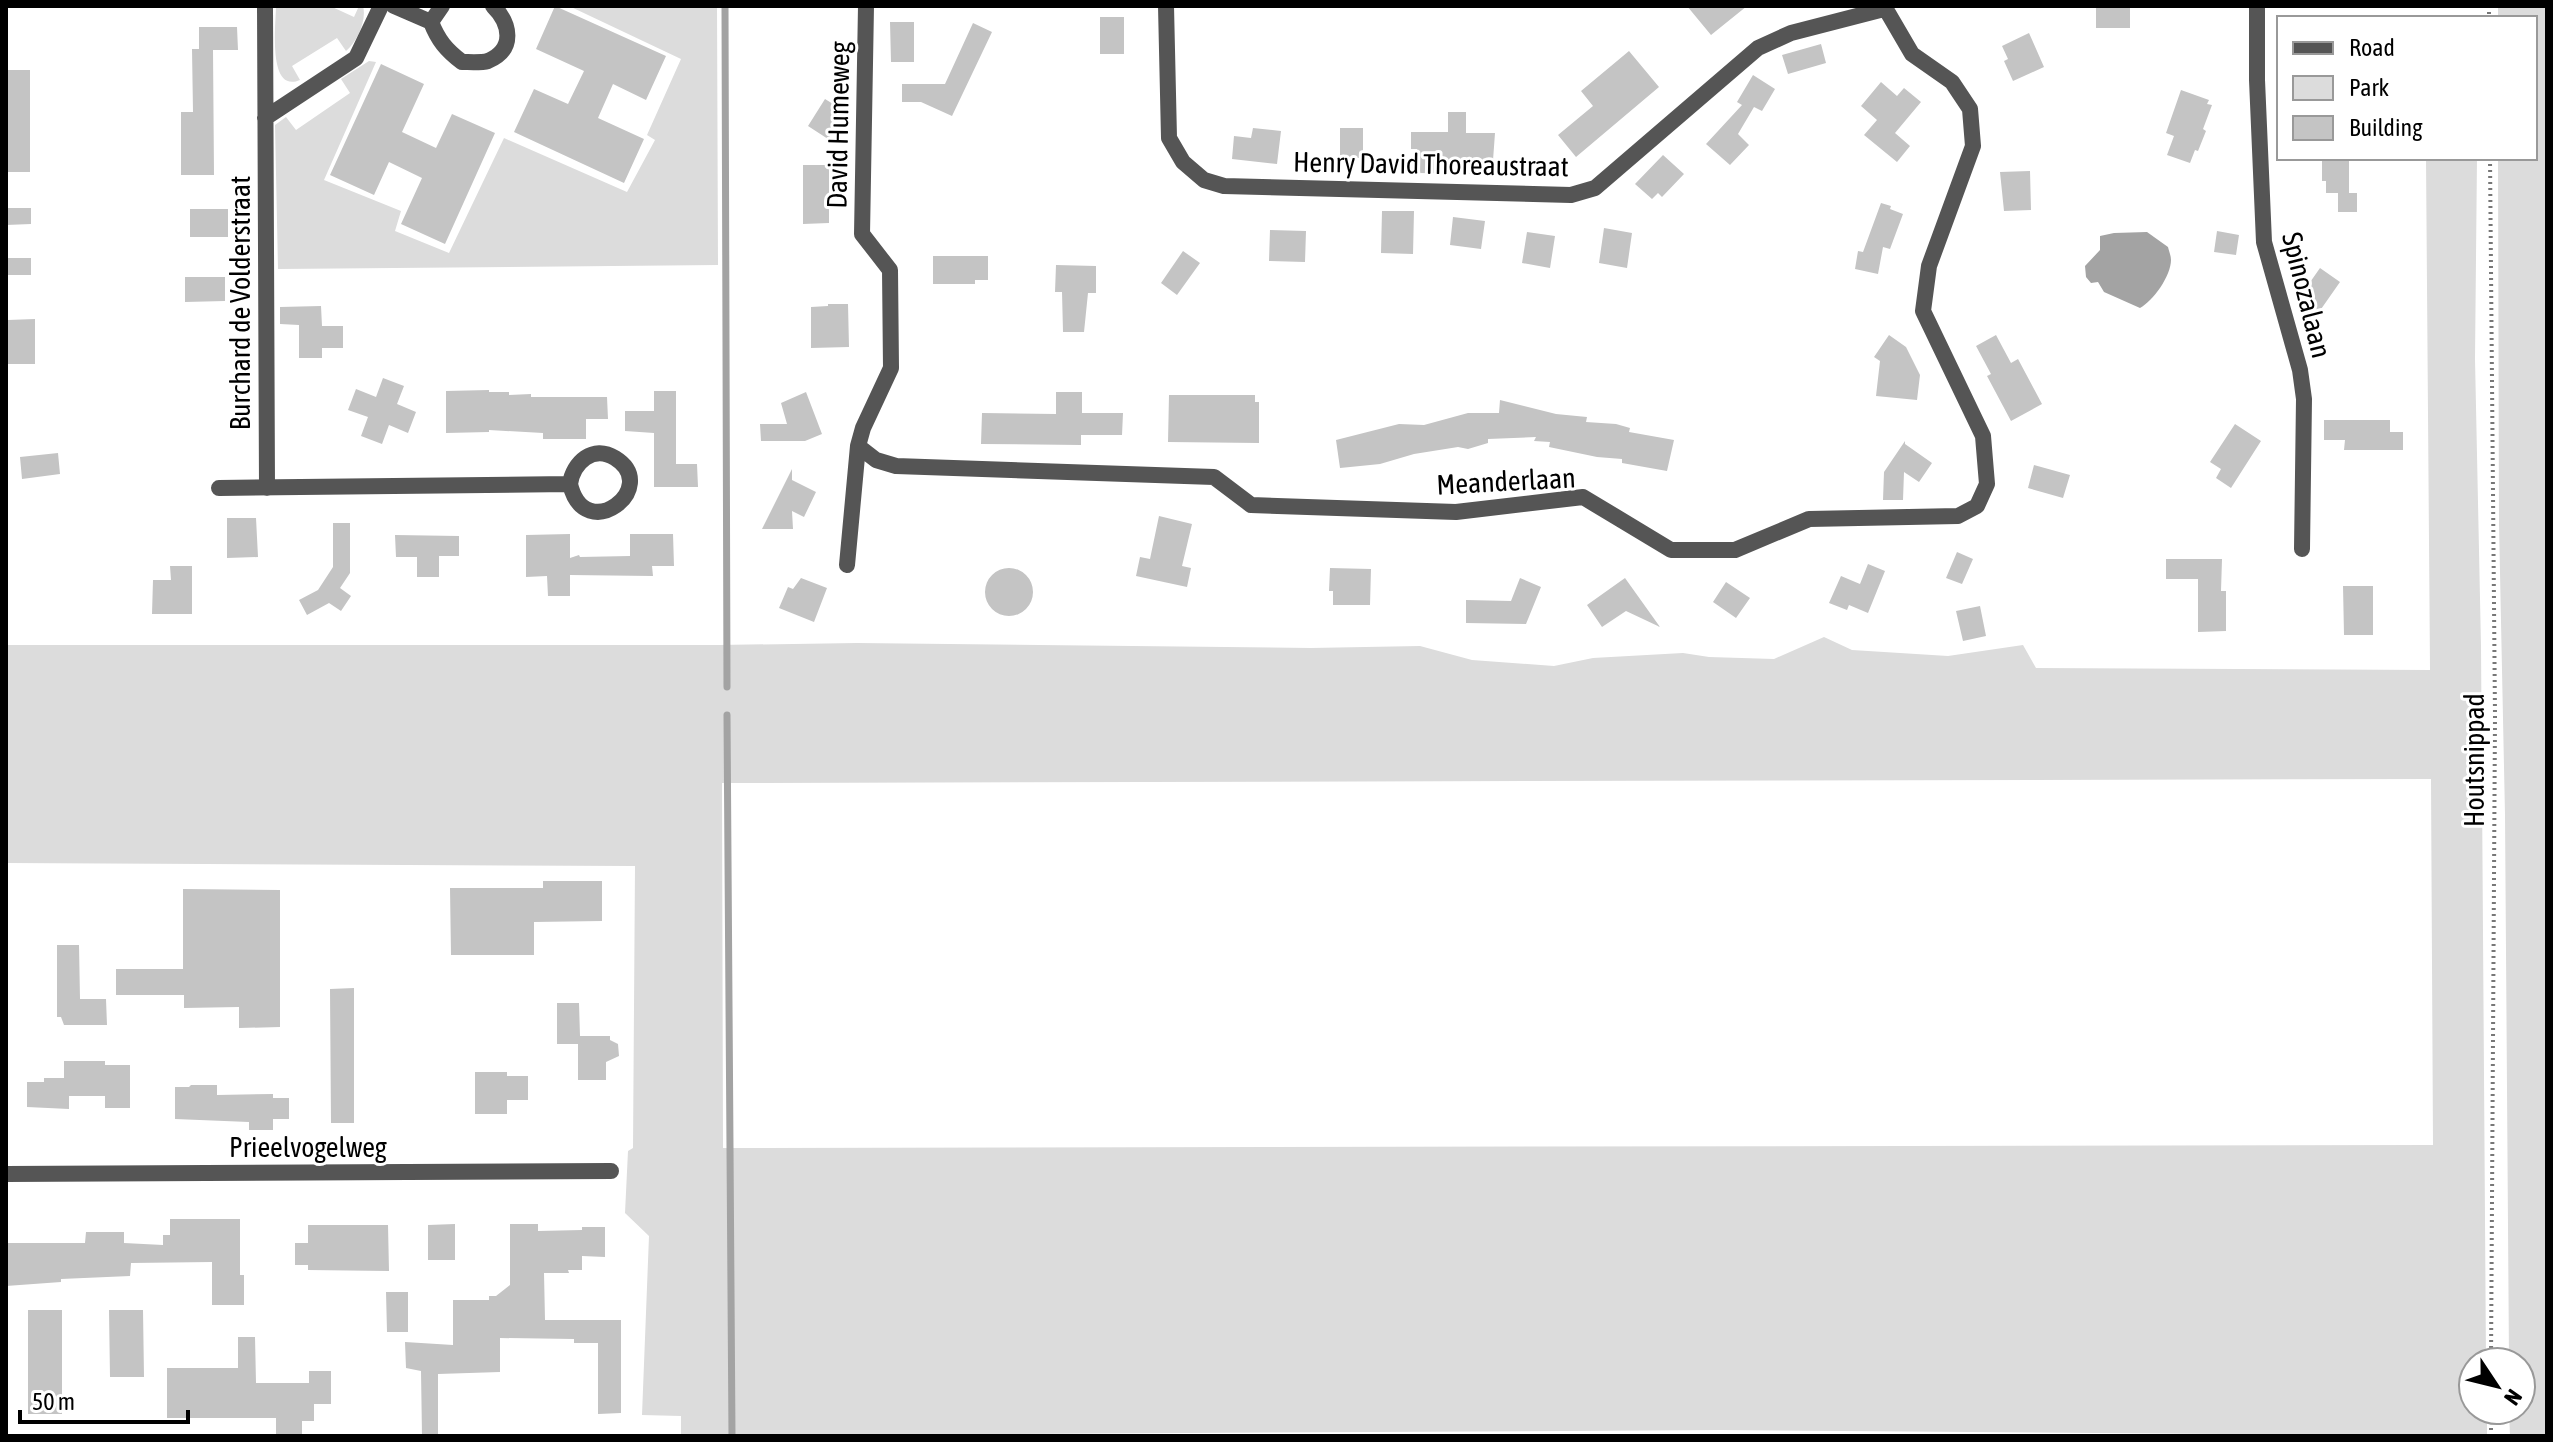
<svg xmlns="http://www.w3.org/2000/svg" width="2553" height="1442" viewBox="0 0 2553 1442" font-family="'Asap Condensed',sans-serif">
	<rect width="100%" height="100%" fill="#fff"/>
	<path fill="#dcdcdc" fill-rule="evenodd" d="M276 6H330L354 17 359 6H363C367 20 357 42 346 51L337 38 292 66 300 80C267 94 276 24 276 6Z
		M569 6H717L718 265 278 269 275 125 286 117 296 130 350 93 341 79 369 61 376 62 324 180 401 211 395 231 449 253 504 138 627 192 655 140 647 135 681 59Z
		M2498 6H2547V1436H2510L2509 1410H2521V1362H2509L2505 815 2499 524 2498 158H2535V18H2498Z
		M2426 158H2477L2475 359 2481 646 2486 1362H2473V1410H2487V1436L1721 1430 681 1436V1416L642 1415 649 1236 625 1213 628 1151 633 1148 635 866 6 863V645H719L857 643 1311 648 1420 646 1472 660 1554 666 1593 658 1683 653 1709 657 1774 659 1824 637 1852 650 1948 656 2023 645 2036 668 2430 670ZM2431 779 2433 1145 723 1148 722 783Z"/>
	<path fill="#a3a3a3" d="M2147 232 2168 247C2169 251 2171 256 2171 260 2171 276 2153 301 2140 308L2104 292 2098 282 2091 283 2086 277 2085 266 2100 250V236L2114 233Z"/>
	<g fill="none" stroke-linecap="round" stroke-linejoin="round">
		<path stroke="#a3a3a3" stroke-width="7" d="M725 6 727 687
			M727 715 732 1436"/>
	</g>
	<path fill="#c4c4c4" d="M555 6 666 56 646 100 613 84 598 118 644 139 624 183 514 132 534 89 568 104 584 71 536 49Z
		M1687 6H1747L1711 35Z
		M2096 6H2130V28H2096Z
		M1100 17H1124V54H1100Z
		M890 22H914V62H891Z
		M973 23 992 32 952 116 921 102H902V84H945Z
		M199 27H237L238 50H213L214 175H181V112H193L192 49H199Z
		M2029 33 2044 67 2013 81 2004 61 2008 59 2002 46Z
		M1821 44 1826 63 1788 74 1782 55Z
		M1629 51 1659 87 1576 157 1558 135 1593 106 1581 91Z
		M381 64 424 84 402 132 436 148 452 114 495 133 445 244 401 224 422 178 389 162 374 195 330 175Z
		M6 70H30V172H6Z
		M1753 75 1775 89 1762 111 1754 107 1738 134 1749 145 1730 165 1706 144 1742 105 1737 102Z
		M1881 82 1897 96 1904 88 1921 102 1895 133 1910 146 1897 162 1864 135 1877 120 1861 106Z
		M2181 90 2209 100 2207 104 2212 105 2203 129 2206 131 2198 151 2195 150 2190 163 2167 155 2174 136 2166 133Z
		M825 99 846 112 828 139 808 126Z
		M1448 112H1466V133H1495L1492 174 1417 173V149H1411V132H1448Z
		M1253 128 1281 131 1277 164 1232 159 1234 136 1251 138Z
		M1340 128H1363V158H1340Z
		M1663 155 1684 174 1662 197 1658 193 1652 199 1635 184Z
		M2322 158H2349V193H2326V181H2322Z
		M803 165H829V223L803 224Z
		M2030 171 2031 210 2004 211 2000 172Z
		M2338 193H2357V212H2338Z
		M1881 203 1891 206 1890 209 1903 214 1890 249 1883 247 1878 274 1855 269 1858 251 1863 252Z
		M6 208H31V224L6 225Z
		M190 209H228V237H190Z
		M1382 211H1414L1413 254 1381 253Z
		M1453 217 1485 221 1481 249 1450 245Z
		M1604 228 1632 233 1627 268 1599 263Z
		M1270 230 1306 231 1305 262 1269 261Z
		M2217 231 2239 235 2236 255 2214 252Z
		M1527 232 1555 236 1550 268 1522 263Z
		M1183 251 1200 263 1177 295 1161 283Z
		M933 256H988V280H975V284H933Z
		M6 258H31V275H6Z
		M1056 265 1096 266V293H1088L1084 332H1063L1062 292H1055Z
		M2320 268 2340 282 2319 312 2299 298Z
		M185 277H225V301L185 302Z
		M828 304H848L849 347 811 348V307L828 306Z
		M321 306 322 326H343V348H322V358H299V325L280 324V307Z
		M35 319V364H8V320Z
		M1889 335 1906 347 1920 375 1917 400 1876 396 1880 361 1874 357Z
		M1996 335 2011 363 2018 359 2042 404 2011 421 1987 376 1991 374 1976 346Z
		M383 378 404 386 397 404 416 412 408 433 389 425 382 444 361 436 368 417 348 410 356 389 376 397Z
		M489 390V392H509V395L531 394V397H607L608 419H586V439H543V433L489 430V432L446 433V391Z
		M654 391H676V464H697L698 487H654V433L625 431V411H654Z
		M806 392 822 434 805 441H761L760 424H787L781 403Z
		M1056 392H1082V413H1123L1122 435H1081V445L981 444 982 413 1056 414Z
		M1169 395H1255V402H1259V443L1168 442Z
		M1500 400 1556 414 1587 417 1586 422 1616 424 1630 428 1629 432 1674 440 1667 471 1622 463V459L1597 457 1549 447 1550 442 1534 441 1536 437 1488 439V443L1468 449 1458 447 1414 454 1380 464 1340 468 1336 440 1399 424 1424 425 1468 413H1499Z
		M2324 420H2390V432H2403V450H2344L2345 440H2324Z
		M2235 424 2261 441 2231 488 2216 478 2221 469 2210 462Z
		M1905 441V444L1932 463 1919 482 1904 472 1903 500H1883L1884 472Z
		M58 453 60 474 22 479 20 457Z
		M2034 465 2070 475 2063 498 2028 488Z
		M792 469V480L816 492 804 517 792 511 793 529H762Z
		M1159 516 1192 524 1182 566 1191 568 1187 587 1136 576 1140 557 1150 559Z
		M227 518H256L258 557 227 558Z
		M333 523H350V573L340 588 351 596 341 611 329 603 307 615 299 600 318 590 333 567Z
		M570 534V558L579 555 580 557 630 556V534H673L674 566H652L653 576 570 575V596H548L547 576 526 577V535Z
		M395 535 459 536V556H439V577H417V557H396Z
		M1957 552 1973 559 1962 584 1946 578Z
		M2166 559H2222L2221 591H2226V631L2198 632V579H2166Z
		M1868 564 1885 571 1868 613 1849 605 1847 610 1829 603 1841 576 1860 584Z
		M170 566H192V614H152L153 580H171Z
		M1330 568 1371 569 1370 605H1333V591H1329Z
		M985 592a24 24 0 1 1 48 0a24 24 0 1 1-48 0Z
		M801 578 827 588 814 622 779 608 788 587 793 589Z
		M1520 578 1541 587 1526 624 1466 623V600L1511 601Z
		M1625 578 1660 627 1626 611 1602 627 1587 605Z
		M1726 582 1750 598 1736 618 1713 602Z
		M2343 586H2373V635H2344Z
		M1980 606 1986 636 1963 641 1956 611Z
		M543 881H602V921L534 922V955H451L450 888H543Z
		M183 889 280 890V1027L239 1028V1007L184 1008V995H116V969H183Z
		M57 945H79L80 999H106L107 1025H64L61 1017H57Z
		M354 988V1123H331L330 989Z
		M557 1003H579L580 1036H610V1040L618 1044 619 1056 606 1062V1080H578V1044H557Z
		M64 1061H105V1065H130V1108H105V1096H69V1109L27 1107V1082H44V1078H64Z
		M475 1072H507V1076H528V1100H507V1114H475Z
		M191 1085H217V1095L273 1094V1098H289V1119H273V1130H249V1122L175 1119V1087H189Z
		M170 1219H240V1275H244V1305H212V1262L131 1263 130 1276 61 1279V1282L6 1286V1243H85L86 1232H124V1243L163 1245V1235H170Z
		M455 1224V1260H428V1225Z
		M510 1224H538V1231L582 1230V1227H605V1257L582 1256V1270H568L569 1273H544L545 1320H621V1413L598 1414V1343H574V1339L500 1338V1372L438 1374V1436H422L421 1371 406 1368 405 1342 453 1345V1300H489V1296H496L510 1285Z
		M308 1225H388L389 1271 308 1270V1265H295V1243H308Z
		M386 1292H408V1332H387Z
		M28 1310H62V1414H28Z
		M109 1310H143L144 1377H110Z
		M238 1337H255L256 1383H309V1371H331V1404H314V1421H302V1436H276V1418H167V1368H238Z"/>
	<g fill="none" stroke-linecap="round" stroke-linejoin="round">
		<path stroke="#777" stroke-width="4" stroke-dasharray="2 4" stroke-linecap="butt" d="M2489 6V18
			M2490 158 2495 716 2491 1362
			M2491 1410V1436"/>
		<path stroke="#555" stroke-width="16" d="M265 6 267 488
			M394 6 431 22
			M442 6 431 22C438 40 446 50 462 62 469 62 481 63 488 61 516 49 510 23 493 6
			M1166 6 1169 138 1183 162 1204 180 1224 186 1571 195 1595 188 1758 48 1791 33 1884 9
			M2257 6V80L2264 242 2300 370 2304 399 2302 549
			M265 118 356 58 381 6
			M858 446 876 460 896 466 1214 477 1251 505 1456 512 1583 497 1671 550H1735L1809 519 1958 516 1977 506 1987 484 1983 436 1923 311 1929 266 1973 146 1970 109 1952 82 1912 54 1884 6
			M219 488 570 484C573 463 593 444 615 458 662 487 585 547 570 484
			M847 565 858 446 863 428 891 368 890 270 862 234 866 6
			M6 1174 611 1171"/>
	</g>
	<g text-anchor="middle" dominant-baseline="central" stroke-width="6" stroke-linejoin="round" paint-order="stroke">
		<g font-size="28" fill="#000" stroke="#fff">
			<text transform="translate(838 125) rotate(-89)">David Humeweg</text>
			<text transform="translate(1431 164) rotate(1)">Henry David Thoreaustraat</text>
			<text transform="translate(2307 295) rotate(76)">Spinozalaan</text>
			<text transform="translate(240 303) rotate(-90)">Burchard de Volderstraat</text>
			<text transform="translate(1506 481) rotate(-3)">Meanderlaan</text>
			<text transform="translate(2474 760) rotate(-90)">Houtsnippad</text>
			<text x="308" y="1147">Prieelvogelweg</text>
		</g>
	</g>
	<rect width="2553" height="1442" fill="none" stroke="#000000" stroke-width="16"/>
	<rect x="2277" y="16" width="260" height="144" fill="#ffffff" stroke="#999999" stroke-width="2"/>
	<rect x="2293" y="42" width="40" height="12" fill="#555555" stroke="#999999" stroke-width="2"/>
	<text x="2349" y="56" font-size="24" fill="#000000">Road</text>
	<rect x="2293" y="76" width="40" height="24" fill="#dcdcdc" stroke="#999999" stroke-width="2"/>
	<text x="2349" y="96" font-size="24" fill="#000000">Park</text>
	<rect x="2293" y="116" width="40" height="24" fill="#c4c4c4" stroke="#999999" stroke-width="2"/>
	<text x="2349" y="136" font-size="24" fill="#000000">Building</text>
	<g transform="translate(2497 1386) rotate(125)"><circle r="38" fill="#ffffff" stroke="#999999" stroke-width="2"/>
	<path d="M0-6L14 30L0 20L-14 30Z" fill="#000000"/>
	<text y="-12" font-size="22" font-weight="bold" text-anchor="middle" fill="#000000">N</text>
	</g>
	<path d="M20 1410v12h168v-12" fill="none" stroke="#000000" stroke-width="4"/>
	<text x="32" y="1410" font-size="24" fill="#000000" stroke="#ffffff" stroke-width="6" paint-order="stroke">50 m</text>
</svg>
